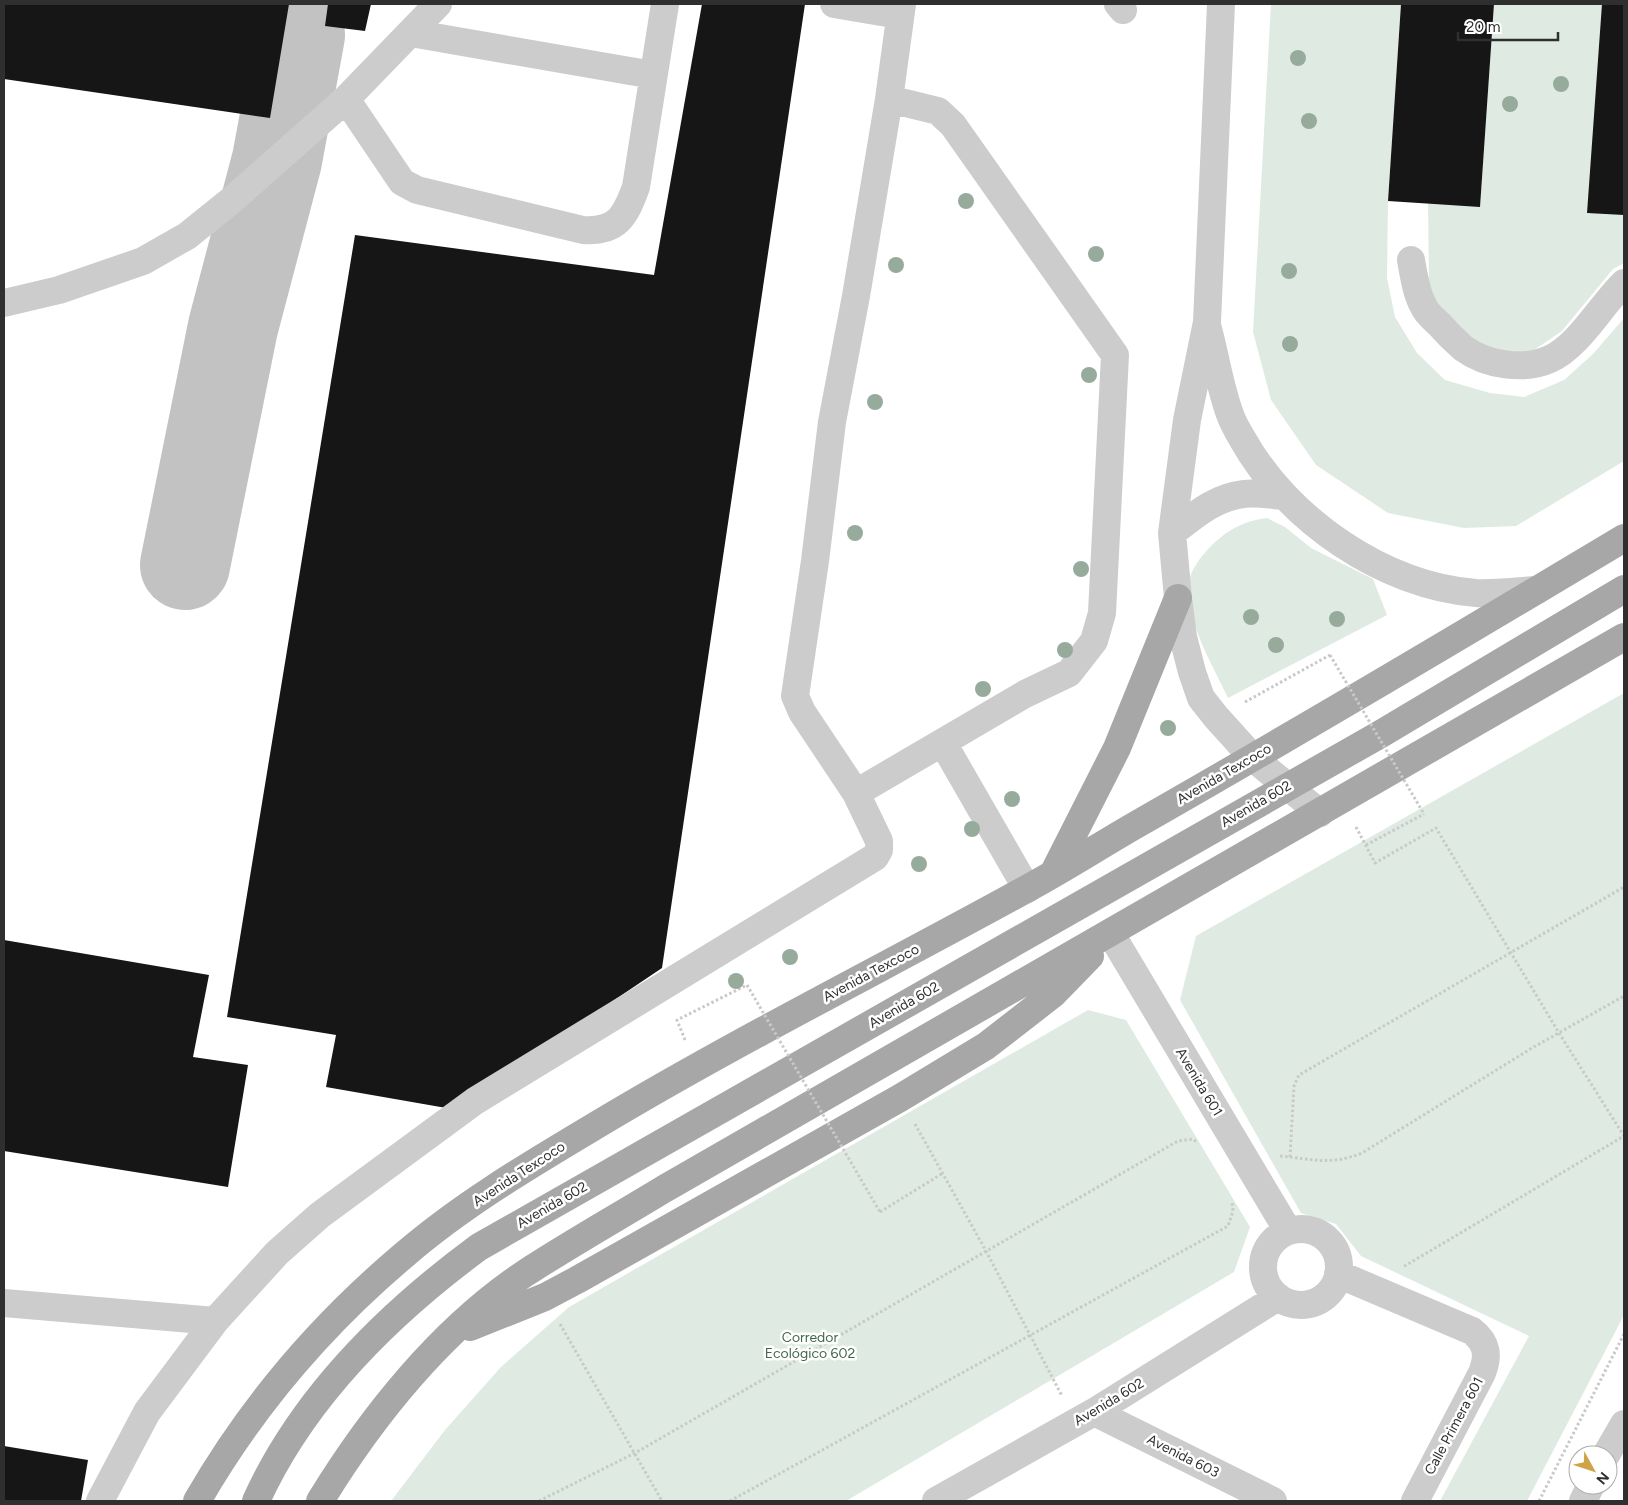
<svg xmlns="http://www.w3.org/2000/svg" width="1628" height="1505" viewBox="0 0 1628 1505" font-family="Figtree,sans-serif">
	<rect width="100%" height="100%" fill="#fff"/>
	<path fill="#dfebe2" d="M1271 4H1401L1388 201 1387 278 1395 317 1417 353 1445 380 1490 393 1524 397 1564 380 1593 354 1624 318V461L1516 526 1464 528 1388 513 1316 465 1271 400 1253 332Z
		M1494 4H1624V263L1613 269 1562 331 1534 350 1508 353 1482 347 1437 309 1429 281 1428 203 1480 206Z
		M1267 518 1285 527 1311 548 1373 579 1387 615 1228 698C1212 663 1186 623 1189 583 1190 569 1204 553 1213 544 1230 528 1245 521 1267 518Z
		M1624 693V1315L1527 1501H1440L1529 1336 1361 1256 1336 1224 1301 1213 1180 1000 1196 936Z
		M1088 1010 1126 1020 1250 1227 1234 1272 846 1501H391L445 1430 501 1367 569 1307Z"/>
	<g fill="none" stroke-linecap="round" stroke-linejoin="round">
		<path stroke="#c2c2c2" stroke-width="90" d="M185 565 233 327 277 160 300 35"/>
	</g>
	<path fill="#161616" d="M4 4H289L270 118 4 79Z
		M328 4H371L365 31 325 26Z
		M702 4H805L662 968 452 1109 326 1087 336 1035 227 1017 355 235 654 275Z
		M1401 4H1494L1480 207 1388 201Z
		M1602 4H1624V215L1587 213Z
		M4 940 209 975 193 1057 248 1065 228 1187 4 1151Z
		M4 1446 88 1460 81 1501H4Z"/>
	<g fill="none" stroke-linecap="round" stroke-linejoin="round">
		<path stroke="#c9c9c9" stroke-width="3" stroke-dasharray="2.5 2.5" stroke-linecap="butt" d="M1245 702 1330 655
			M1356 827 1375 863 1436 828 1559 1033 1624 1136 1403 1267
			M1366 845 1424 814
			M685 1040 677 1020 747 985
			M915 1124 986 1251 1062 1396
			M1280 1156C1313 1159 1329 1166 1362 1153L1532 1048 1624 996
			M1290 1157 1294 1086 1299 1075 1624 887
			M880 1212 943 1173
			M560 1324 662 1501
			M539 1501 635 1453 1178 1141 1193 1139 1198 1143
			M730 1501 1228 1226 1233 1211 1232 1201
			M1539 1501 1624 1334"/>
		<path stroke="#ccc" stroke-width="28" d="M834 4 899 15
			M1118 4 1123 10
			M1221 4 1207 322 1187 420 1172 533 1178 598 1183 637 1192 672 1201 698 1216 717 1253 758 1320 813
			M411 33 653 75
			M346 99 402 182 417 190 583 230C617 232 625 217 636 187L665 4
			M1411 260C1414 276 1416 293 1424 307 1427 314 1434 319 1439 324 1446 332 1455 341 1463 348 1486 365 1524 371 1550 359 1579 346 1601 305 1624 283
			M4 303 59 290 143 261 187 236 233 199 346 99 438 4
			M1208 329C1216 358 1220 389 1231 417 1234 425 1239 433 1243 440 1288 520 1384 586 1476 593 1496 594 1517 591 1537 590
			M1172 533C1194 516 1215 497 1244 494 1256 492 1271 495 1283 496
			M943 743 1027 889
			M856 793 1025 694 1069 673 1094 641 1102 613 1115 355 953 125 938 111 889 99
			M1111 934 1288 1231
			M1263 1267a38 38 0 1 1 76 0a38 38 0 1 1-76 0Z
			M1338 1274 1472 1331C1487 1343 1489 1355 1482 1373L1415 1501
			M4 1303 215 1321
			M1094 1412 1273 1501
			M1606 1455 1624 1424
			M100 1501 147 1412 215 1321 277 1253 320 1215 475 1101 875 857 879 850V841L856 793 802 712 795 696 815 561 832 422 856 296 889 99 902 4
			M936 1501 1094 1412 1278 1297
			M1583 1501 1591 1485"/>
		<path stroke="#a7a7a7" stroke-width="28" d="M1054 872 1117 748 1178 598
			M470 1327 545 1297 577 1280 900 1098 986 1046 1053 994 1090 956
			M197 1501C251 1407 321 1325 404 1255 463 1204 533 1163 600 1123 737 1041 881 969 1021 892 1059 872 1096 848 1134 826 1299 732 1462 635 1624 538
			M256 1501C303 1397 388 1314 479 1247L1379 735 1624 589
			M320 1501C372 1416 441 1330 524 1274 570 1244 618 1217 664 1189L1624 637"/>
		<path stroke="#c9c9c9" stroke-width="3" stroke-dasharray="2.5 2.5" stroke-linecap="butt" d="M1330 655 1424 814
			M747 985 880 1212"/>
	</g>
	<g fill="#97ab9d">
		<circle cx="1298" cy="58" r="8"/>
		<circle cx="1561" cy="84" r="8"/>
		<circle cx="1510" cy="104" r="8"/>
		<circle cx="1309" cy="121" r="8"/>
		<circle cx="966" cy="201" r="8"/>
		<circle cx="1096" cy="254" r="8"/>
		<circle cx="896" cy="265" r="8"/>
		<circle cx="1289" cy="271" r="8"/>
		<circle cx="1290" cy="344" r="8"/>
		<circle cx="1089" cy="375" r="8"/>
		<circle cx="875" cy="402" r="8"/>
		<circle cx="855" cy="533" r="8"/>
		<circle cx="1081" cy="569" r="8"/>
		<circle cx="1251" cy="617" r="8"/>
		<circle cx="1337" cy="619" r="8"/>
		<circle cx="1276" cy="645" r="8"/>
		<circle cx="1065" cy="650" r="8"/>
		<circle cx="983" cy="689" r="8"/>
		<circle cx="1168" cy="728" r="8"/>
		<circle cx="1012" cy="799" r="8"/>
		<circle cx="972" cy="829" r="8"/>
		<circle cx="919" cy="864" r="8"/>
		<circle cx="790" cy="957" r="8"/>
		<circle cx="736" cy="981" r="8"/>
	</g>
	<g text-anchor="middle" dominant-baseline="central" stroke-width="5" stroke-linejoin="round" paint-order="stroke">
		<g font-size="14" fill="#2f2f2f" stroke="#fff">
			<text transform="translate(1224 774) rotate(-30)">Avenida Texcoco</text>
			<text transform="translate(1256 804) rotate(-30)">Avenida 602</text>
			<text transform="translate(871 973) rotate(-28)">Avenida Texcoco</text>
			<text transform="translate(904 1005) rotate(-30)">Avenida 602</text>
			<text transform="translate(1199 1082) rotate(59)">Avenida 601</text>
			<text transform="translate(519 1174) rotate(-33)">Avenida Texcoco</text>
			<text transform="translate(552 1205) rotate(-30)">Avenida 602</text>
			<text transform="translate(1109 1402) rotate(-31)">Avenida 602</text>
			<text transform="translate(1454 1426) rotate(-62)">Calle Primera 601</text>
			<text transform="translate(1183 1456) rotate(27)">Avenida 603</text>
		</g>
		<g font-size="14" fill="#42664c" stroke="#fff">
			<text x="810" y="1337">Corredor<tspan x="810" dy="16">Ecológico 602</tspan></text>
		</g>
	</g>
	<rect width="1628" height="1505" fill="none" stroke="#2f2f2f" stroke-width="10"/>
	<g transform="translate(1593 1470) rotate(130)"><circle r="24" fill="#ffffff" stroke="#acacac"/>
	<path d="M0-4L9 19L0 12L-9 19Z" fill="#cfa449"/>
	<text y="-8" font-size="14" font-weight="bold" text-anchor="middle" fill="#2f2f2f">N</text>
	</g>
	<path d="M1458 32v8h100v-8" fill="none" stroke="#2f2f2f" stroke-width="2.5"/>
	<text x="1466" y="32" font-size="15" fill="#2f2f2f" stroke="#ffffff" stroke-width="4" paint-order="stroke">20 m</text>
</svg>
